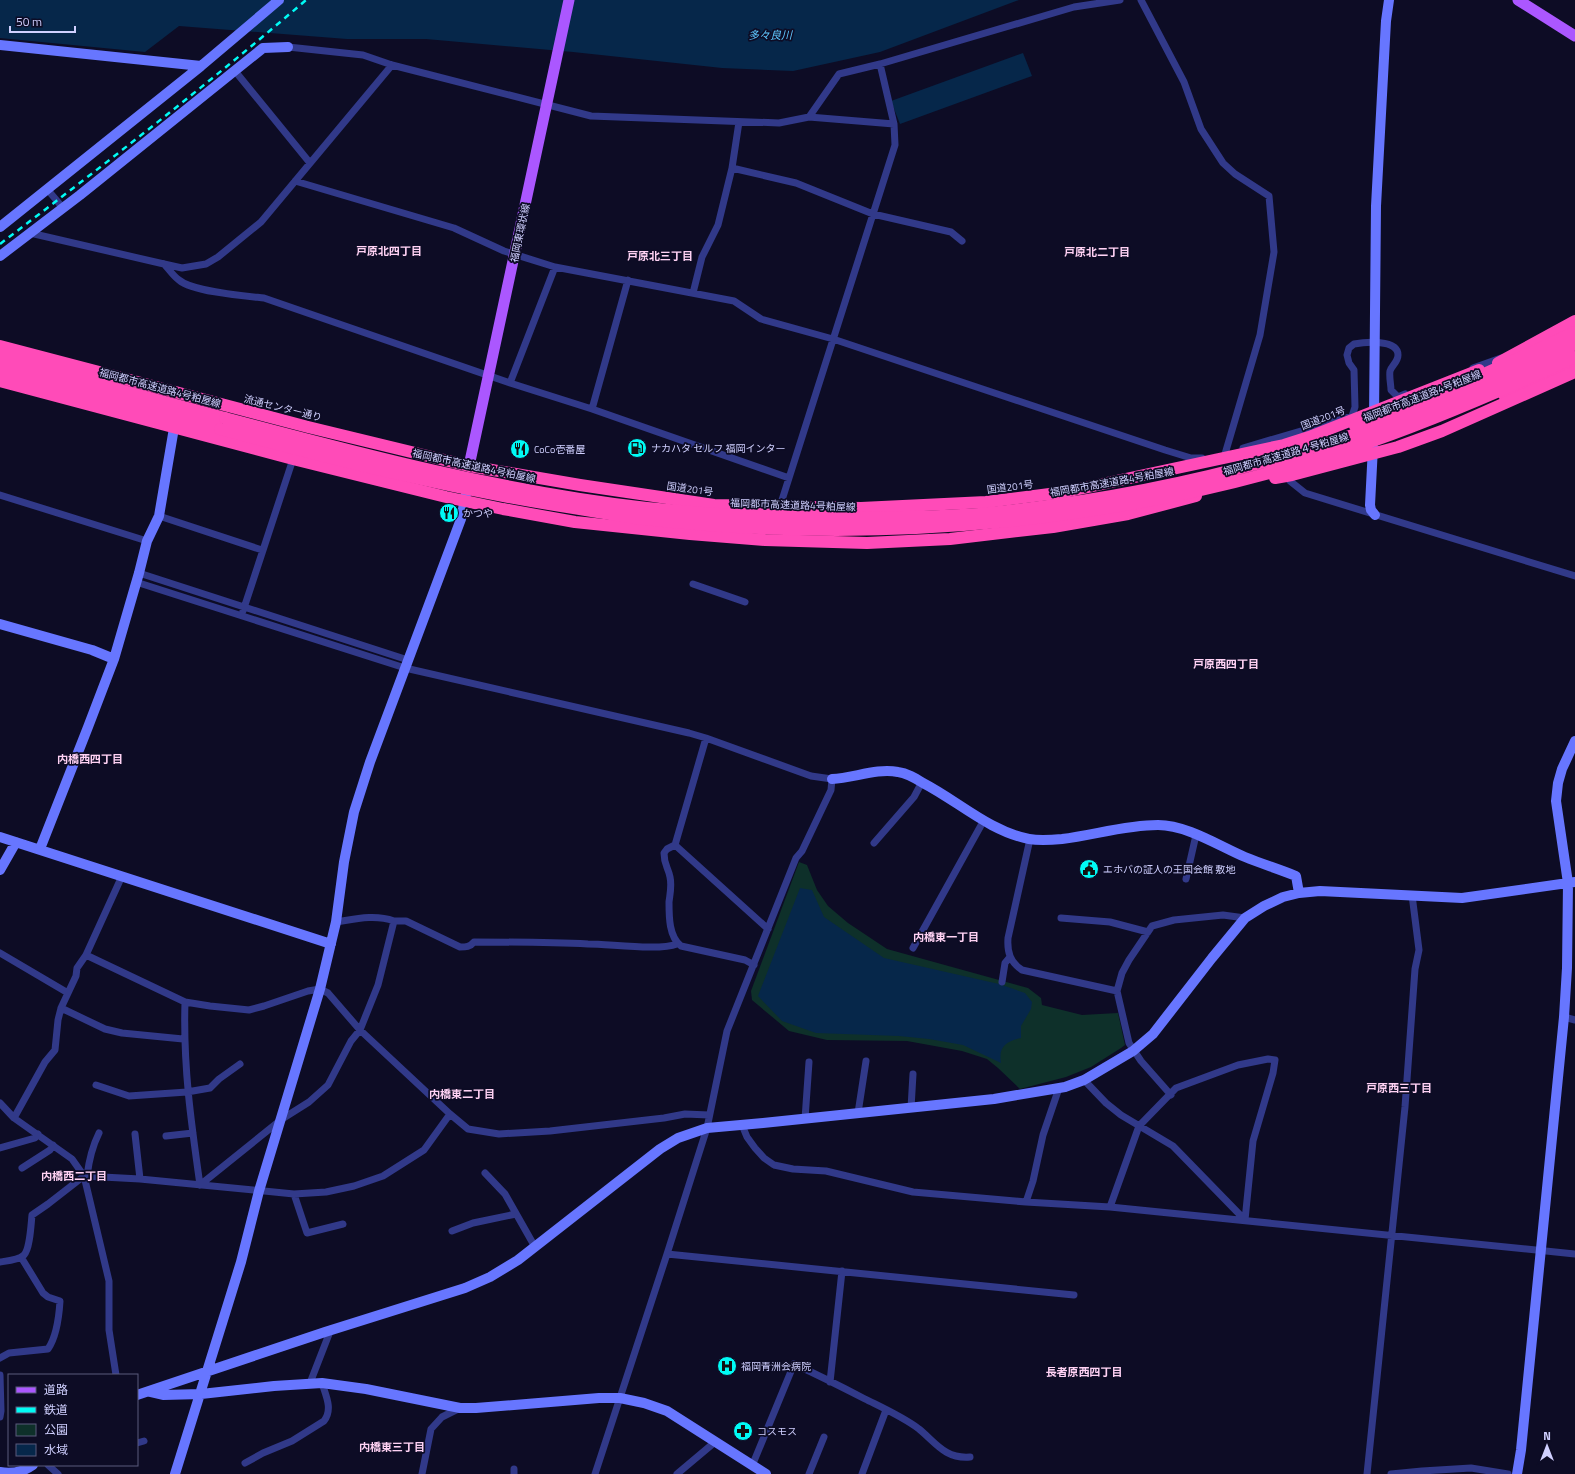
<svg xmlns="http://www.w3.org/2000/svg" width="1575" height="1474" viewBox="0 0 1575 1474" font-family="'Titillium Web','Noto Sans JP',sans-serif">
	<rect width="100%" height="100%" fill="#0d0c25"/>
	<path fill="#0e302a" d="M799 862 807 865 817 890 828 906 848 923 887 949 1028 988 1041 998 1042 1005 1082 1015 1118 1013 1125 1045 1121 1048 1091 1067 1066 1077 1020 1089 998 1068 987 1059 962 1051 907 1041 827 1040 789 1031 752 1000 751 991Z"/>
	<path fill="#06274a" d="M0 0H1019L880 52 793 71 722 68 573 52 426 39H347L179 26 145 52 0 38Z
		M1023 53 1032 76 900 124 891 101Z
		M800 888 812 890 824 917 884 958 999 984 1025 993 1032 1002 1031 1009 1021 1026V1038C1007 1041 998 1046 1001 1063L963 1045 929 1039 899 1036 816 1033 782 1021 758 996Z"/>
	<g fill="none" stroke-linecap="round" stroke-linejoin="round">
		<path stroke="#313989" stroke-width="7" d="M1141 0 1184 82 1201 129 1223 163 1235 174 1269 196 1274 252 1260 335 1225 454
			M288 47 363 55 392 65 591 116 779 123 809 117 894 124 895 145 782 500V506
			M880 64 894 124
			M235 71 310 163
			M809 117 839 74 880 64 1074 7 1120 0
			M732 168 796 183 873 214 951 232 962 241
			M295 181 454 228 504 251 555 267 734 301 761 319 833 339 1165 450 1191 458H1202
			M47 189 63 208
			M30 233 164 264 182 268 206 264 218 257 261 222 392 65
			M164 264C169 269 173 276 179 280 193 292 245 296 264 298L510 383 592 409 789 478
			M693 293 702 257 718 225 732 168 739 122
			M1473 368 1501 358
			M510 383 555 267
			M592 409 628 280
			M1243 448 1352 416 1355 407 1354 370 1349 363 1347 355 1349 348 1354 344C1365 342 1398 339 1398 355 1398 362 1392 365 1390 371 1389 377 1391 385 1391 390L1398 397 1405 394
			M1290 481 1305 493 1575 576
			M0 495 147 541
			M159 516 262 550
			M139 573 408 660
			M136 582 405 668 689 733 706 738 811 776 832 779 831 790 802 851 796 858 727 1031 707 1128 667 1254 595 1474
			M693 584 745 602
			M243 611 293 459
			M706 738 675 845 768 929
			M1030 839 1008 938C1007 952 1010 962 1022 970L1117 991
			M874 843 914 797 922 782
			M675 845 667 849 664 853C664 865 668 867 670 877 672 886 670 894 669 902 669 917 669 937 681 946L745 960 754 965
			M1186 879 1196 835
			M1061 918 1110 922 1148 932
			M394 921H406L460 947C466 947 470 947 474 942 512 942 550 942 588 944 610 944 659 951 677 944
			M913 948 984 820
			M0 953 68 993
			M86 955 185 1002 210 1006 249 1010 264 1006 308 991 320 989 328 993 360 1030 450 1114 468 1129 499 1134 550 1131 664 1118 685 1114 709 1115
			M1002 982 1005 963 1010 957
			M185 1002C183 1065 191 1122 200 1185
			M61 1008 105 1029 122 1033 183 1039
			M1564 1017 1575 1020
			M1084 1080 1106 1103 1121 1115 1173 1146 1245 1220
			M96 1085 129 1096 187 1092 210 1088 219 1079 240 1064
			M1171 1095 1141 1061 1129 1043 1117 991 1122 973 1129 960 1152 926 1174 920 1223 915 1245 918
			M0 1103 14 1118 72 1159 84 1176 109 1281V1330L116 1375
			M911 1108 913 1074
			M858 1113 866 1061
			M14 1118 45 1062 55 1050 58 1020 61 1008 76 976 77 968 86 955 122 876
			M805 1119 809 1062
			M742 1125 747 1137 755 1148 764 1158 774 1165 793 1169 826 1171 913 1192 1026 1202 1110 1207 1575 1254
			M135 1134 140 1179
			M166 1136 193 1133
			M0 1148 35 1138 38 1134
			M22 1168 50 1150 53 1145
			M485 1173 505 1194 535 1247
			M87 1176C89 1160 92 1147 99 1133
			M200 1185 282 1119 309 1102 328 1085 351 1041 360 1030 378 985 394 921C375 914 355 919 336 922
			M294 1194 307 1233 343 1224
			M1026 1202 1033 1181 1043 1135 1059 1088
			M1110 1207 1139 1126 1176 1088 1238 1065 1268 1059 1275 1060 1273 1073 1253 1141 1245 1220
			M452 1231 473 1223 516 1214
			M667 1254 1074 1295
			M0 1262C7 1261 19 1260 24 1255 30 1249 31 1224 32 1215L48 1204 84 1176 140 1179 294 1194 326 1192 354 1186 383 1176 424 1150 450 1114
			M0 1358 9 1353 48 1349C57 1336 59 1317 60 1301L48 1297 43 1293 21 1257
			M0 1375 1 1411 0 1417
			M830 1382 842 1271
			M310 1383 331 1329
			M137 1443 144 1441
			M245 1463 263 1453 292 1441 324 1421C333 1409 326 1396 322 1383
			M48 1465 58 1474
			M752 1466 794 1364C818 1375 842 1387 865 1399 883 1408 903 1417 919 1429 936 1443 945 1459 970 1457
			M422 1474 431 1429 442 1417 460 1408
			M514 1474V1469
			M677 1474 715 1442
			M809 1474 824 1437
			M862 1474 886 1410
			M1367 1474 1405 1107 1415 969 1419 950 1412 895
			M1391 1474 1422 1471 1471 1468 1508 1474"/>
		<path stroke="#6776ff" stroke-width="10" d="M0 45 201 66
			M0 227 201 66 279 0
			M0 256 80 195 263 48 288 47
			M1374 417 1376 206 1386 21 1389 0
			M1373 447 1370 505 1371 510 1375 515
			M0 624 92 650 114 659
			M832 779C854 778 876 768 898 772 907 773 915 778 923 783 958 801 989 831 1029 839 1040 841 1052 840 1062 839 1094 835 1126 825 1158 825 1187 825 1219 846 1245 857 1262 864 1279 869 1296 876L1299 893
			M0 837 331 944
			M40 849 88 727 114 659 139 573 147 541 159 516 174 428
			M0 870 16 842
			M150 1392 163 1395 201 1394 274 1386 322 1383 366 1389 460 1408H476L599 1398H620L644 1403 667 1411 766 1474
			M137 1395 325 1332 465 1288 490 1277 518 1260 660 1149 678 1138 707 1128 763 1123 994 1099 1065 1087 1084 1080 1133 1051 1153 1034 1212 958 1245 918 1264 906 1283 897 1299 893 1320 891 1462 898 1575 882
			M0 1472C12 1474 23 1472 33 1465
			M175 1474 228 1304 241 1262 259 1191 320 989 336 922 344 862 354 812 370 762 461 519 466 494
			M1517 1474 1521 1450 1564 1017 1567 968 1568 883 1556 801 1558 783 1562 769 1575 741"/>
		<path stroke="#ab57ff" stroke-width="11" d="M1518 0 1575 36
			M469 466 569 0"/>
		<path stroke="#ff4bb8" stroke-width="12" d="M0 346 308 427 469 466 580 485 714 505 861 508 986 502 1065 492 1284 445 1309 437 1479 370
			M0 358 225 418
			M1498 363 1575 321
			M0 369 220 429
			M0 381 293 459 446 497 503 509 575 522 690 534 765 540 867 543 950 539 1053 527 1128 514 1196 496
			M1504 395 1575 365"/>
		<path stroke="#00fbf5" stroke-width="2.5" stroke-dasharray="6 5" stroke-linecap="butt" d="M0 244C104 165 207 85 306 0"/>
		<path stroke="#ff4bb8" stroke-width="12" d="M225 418C364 455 504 492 647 508 733 517 819 520 905 517 933 516 961 516 989 513 1194 492 1390 435 1575 344
			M1355 426C1430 400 1503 366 1575 332
			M220 429C333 459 446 488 561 506 589 510 616 516 644 519 883 546 1127 523 1355 447 1430 422 1503 390 1575 357
			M1275 478 1292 475 1398 447 1442 431 1575 372"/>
	</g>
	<defs>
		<symbol id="fuel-disc" viewBox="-11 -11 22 22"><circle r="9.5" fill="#00fbf5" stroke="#0d0c25"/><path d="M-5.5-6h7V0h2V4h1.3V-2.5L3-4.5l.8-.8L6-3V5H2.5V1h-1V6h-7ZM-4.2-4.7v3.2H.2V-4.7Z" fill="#111"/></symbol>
		<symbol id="restaurant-disc" viewBox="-11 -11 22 22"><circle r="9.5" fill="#00fbf5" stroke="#0d0c25"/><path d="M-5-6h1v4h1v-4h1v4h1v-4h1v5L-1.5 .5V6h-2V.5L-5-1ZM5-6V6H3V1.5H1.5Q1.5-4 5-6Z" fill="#111"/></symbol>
		<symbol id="civic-disc" viewBox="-11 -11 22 22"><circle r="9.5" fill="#00fbf5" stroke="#0d0c25"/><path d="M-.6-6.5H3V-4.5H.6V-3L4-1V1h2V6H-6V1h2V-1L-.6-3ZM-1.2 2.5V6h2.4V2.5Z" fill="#111"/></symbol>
		<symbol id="hospital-disc" viewBox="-11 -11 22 22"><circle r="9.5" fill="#00fbf5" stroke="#0d0c25"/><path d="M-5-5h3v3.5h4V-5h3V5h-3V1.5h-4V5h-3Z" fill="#111"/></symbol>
		<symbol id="pharmacy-disc" viewBox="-11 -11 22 22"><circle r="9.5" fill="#00fbf5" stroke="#0d0c25"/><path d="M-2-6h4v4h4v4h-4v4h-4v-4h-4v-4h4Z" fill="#111"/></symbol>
	</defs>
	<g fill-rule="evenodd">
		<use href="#fuel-disc" x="626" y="437" width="22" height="22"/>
		<use href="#restaurant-disc" x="509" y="438" width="22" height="22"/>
		<use href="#restaurant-disc" x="438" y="502" width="22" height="22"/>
		<use href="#civic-disc" x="1078" y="858" width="22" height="22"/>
		<use href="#hospital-disc" x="716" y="1355" width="22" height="22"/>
		<use href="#pharmacy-disc" x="732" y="1420" width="22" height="22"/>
	</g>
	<g text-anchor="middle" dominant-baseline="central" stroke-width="3.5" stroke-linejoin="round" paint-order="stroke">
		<g font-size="10" fill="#d0d0ff" stroke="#0d0c25">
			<text transform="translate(520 233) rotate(-78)">福岡東環状線</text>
			<text transform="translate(160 388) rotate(15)">福岡都市高速道路4号粕屋線</text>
			<text transform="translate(1422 396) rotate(-21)">福岡都市高速道路4号粕屋線</text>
			<text transform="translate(283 408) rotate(14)">流通センター通り</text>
			<text transform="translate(1323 418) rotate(-21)">国道201号</text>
			<text transform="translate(1286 454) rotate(-16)">福岡都市高速道路４号粕屋線</text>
			<text transform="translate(474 466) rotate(12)">福岡都市高速道路4号粕屋線</text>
			<text transform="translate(1112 482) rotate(-10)">福岡都市高速道路4号粕屋線</text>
			<text transform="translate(1010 487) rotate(-7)">国道201号</text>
			<text transform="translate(690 489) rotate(8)">国道201号</text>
			<text transform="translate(793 505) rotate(2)">福岡都市高速道路4号粕屋線</text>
		</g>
		<g font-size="10" fill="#d0d0ff" stroke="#0d0c25" text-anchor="start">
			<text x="651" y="448">ナカハタ セルフ 福岡インター</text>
			<text x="534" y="449">CoCo壱番屋</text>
			<text x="463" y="513">かつや</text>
			<text x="1103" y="869">エホバの証人の王国会館 敷地</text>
			<text x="741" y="1366">福岡青洲会病院</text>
			<text x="757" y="1431">コスモス</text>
		</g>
		<g font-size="11" font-style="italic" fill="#5ec8ff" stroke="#0d0c25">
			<text x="770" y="35">多々良川</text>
		</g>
		<g font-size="11" font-weight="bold" fill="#ffd2f4" stroke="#0d0c25">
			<text x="389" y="251">戸原北四丁目</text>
			<text x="1097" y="252">戸原北二丁目</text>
			<text x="660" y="256">戸原北三丁目</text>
			<text x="1226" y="664">戸原西四丁目</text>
			<text x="90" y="759">内橋西四丁目</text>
			<text x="946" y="937">内橋東一丁目</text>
			<text x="1399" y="1088">戸原西三丁目</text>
			<text x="462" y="1094">内橋東二丁目</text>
			<text x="74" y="1176">内橋西二丁目</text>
			<text x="1084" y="1372">長者原西四丁目</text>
			<text x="392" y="1447">内橋東三丁目</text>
		</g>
	</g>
	<rect x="8" y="1374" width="130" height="92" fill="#0d0c25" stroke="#5b5a7c"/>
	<rect x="16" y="1387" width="20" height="6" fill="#ab57ff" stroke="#5b5a7c"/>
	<text x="44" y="1394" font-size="12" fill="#d0d0ff">道路</text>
	<rect x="16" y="1407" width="20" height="6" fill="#00fbf5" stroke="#5b5a7c"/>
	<text x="44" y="1414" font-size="12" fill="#d0d0ff">鉄道</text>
	<rect x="16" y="1424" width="20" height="12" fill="#0e302a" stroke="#5b5a7c"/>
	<text x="44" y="1434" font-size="12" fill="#d0d0ff">公園</text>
	<rect x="16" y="1444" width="20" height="12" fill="#06274a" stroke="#5b5a7c"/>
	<text x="44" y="1454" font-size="12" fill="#d0d0ff">水域</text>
	<g transform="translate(1547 1446)" stroke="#0d0c25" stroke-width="3" paint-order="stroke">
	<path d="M0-3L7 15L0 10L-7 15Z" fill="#d0d0ff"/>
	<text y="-6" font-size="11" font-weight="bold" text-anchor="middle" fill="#d0d0ff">N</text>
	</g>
	<path d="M10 26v6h65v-6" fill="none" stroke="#d0d0ff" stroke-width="2"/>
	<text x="16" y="26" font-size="12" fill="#d0d0ff" stroke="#0d0c25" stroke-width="3" paint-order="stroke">50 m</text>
</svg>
